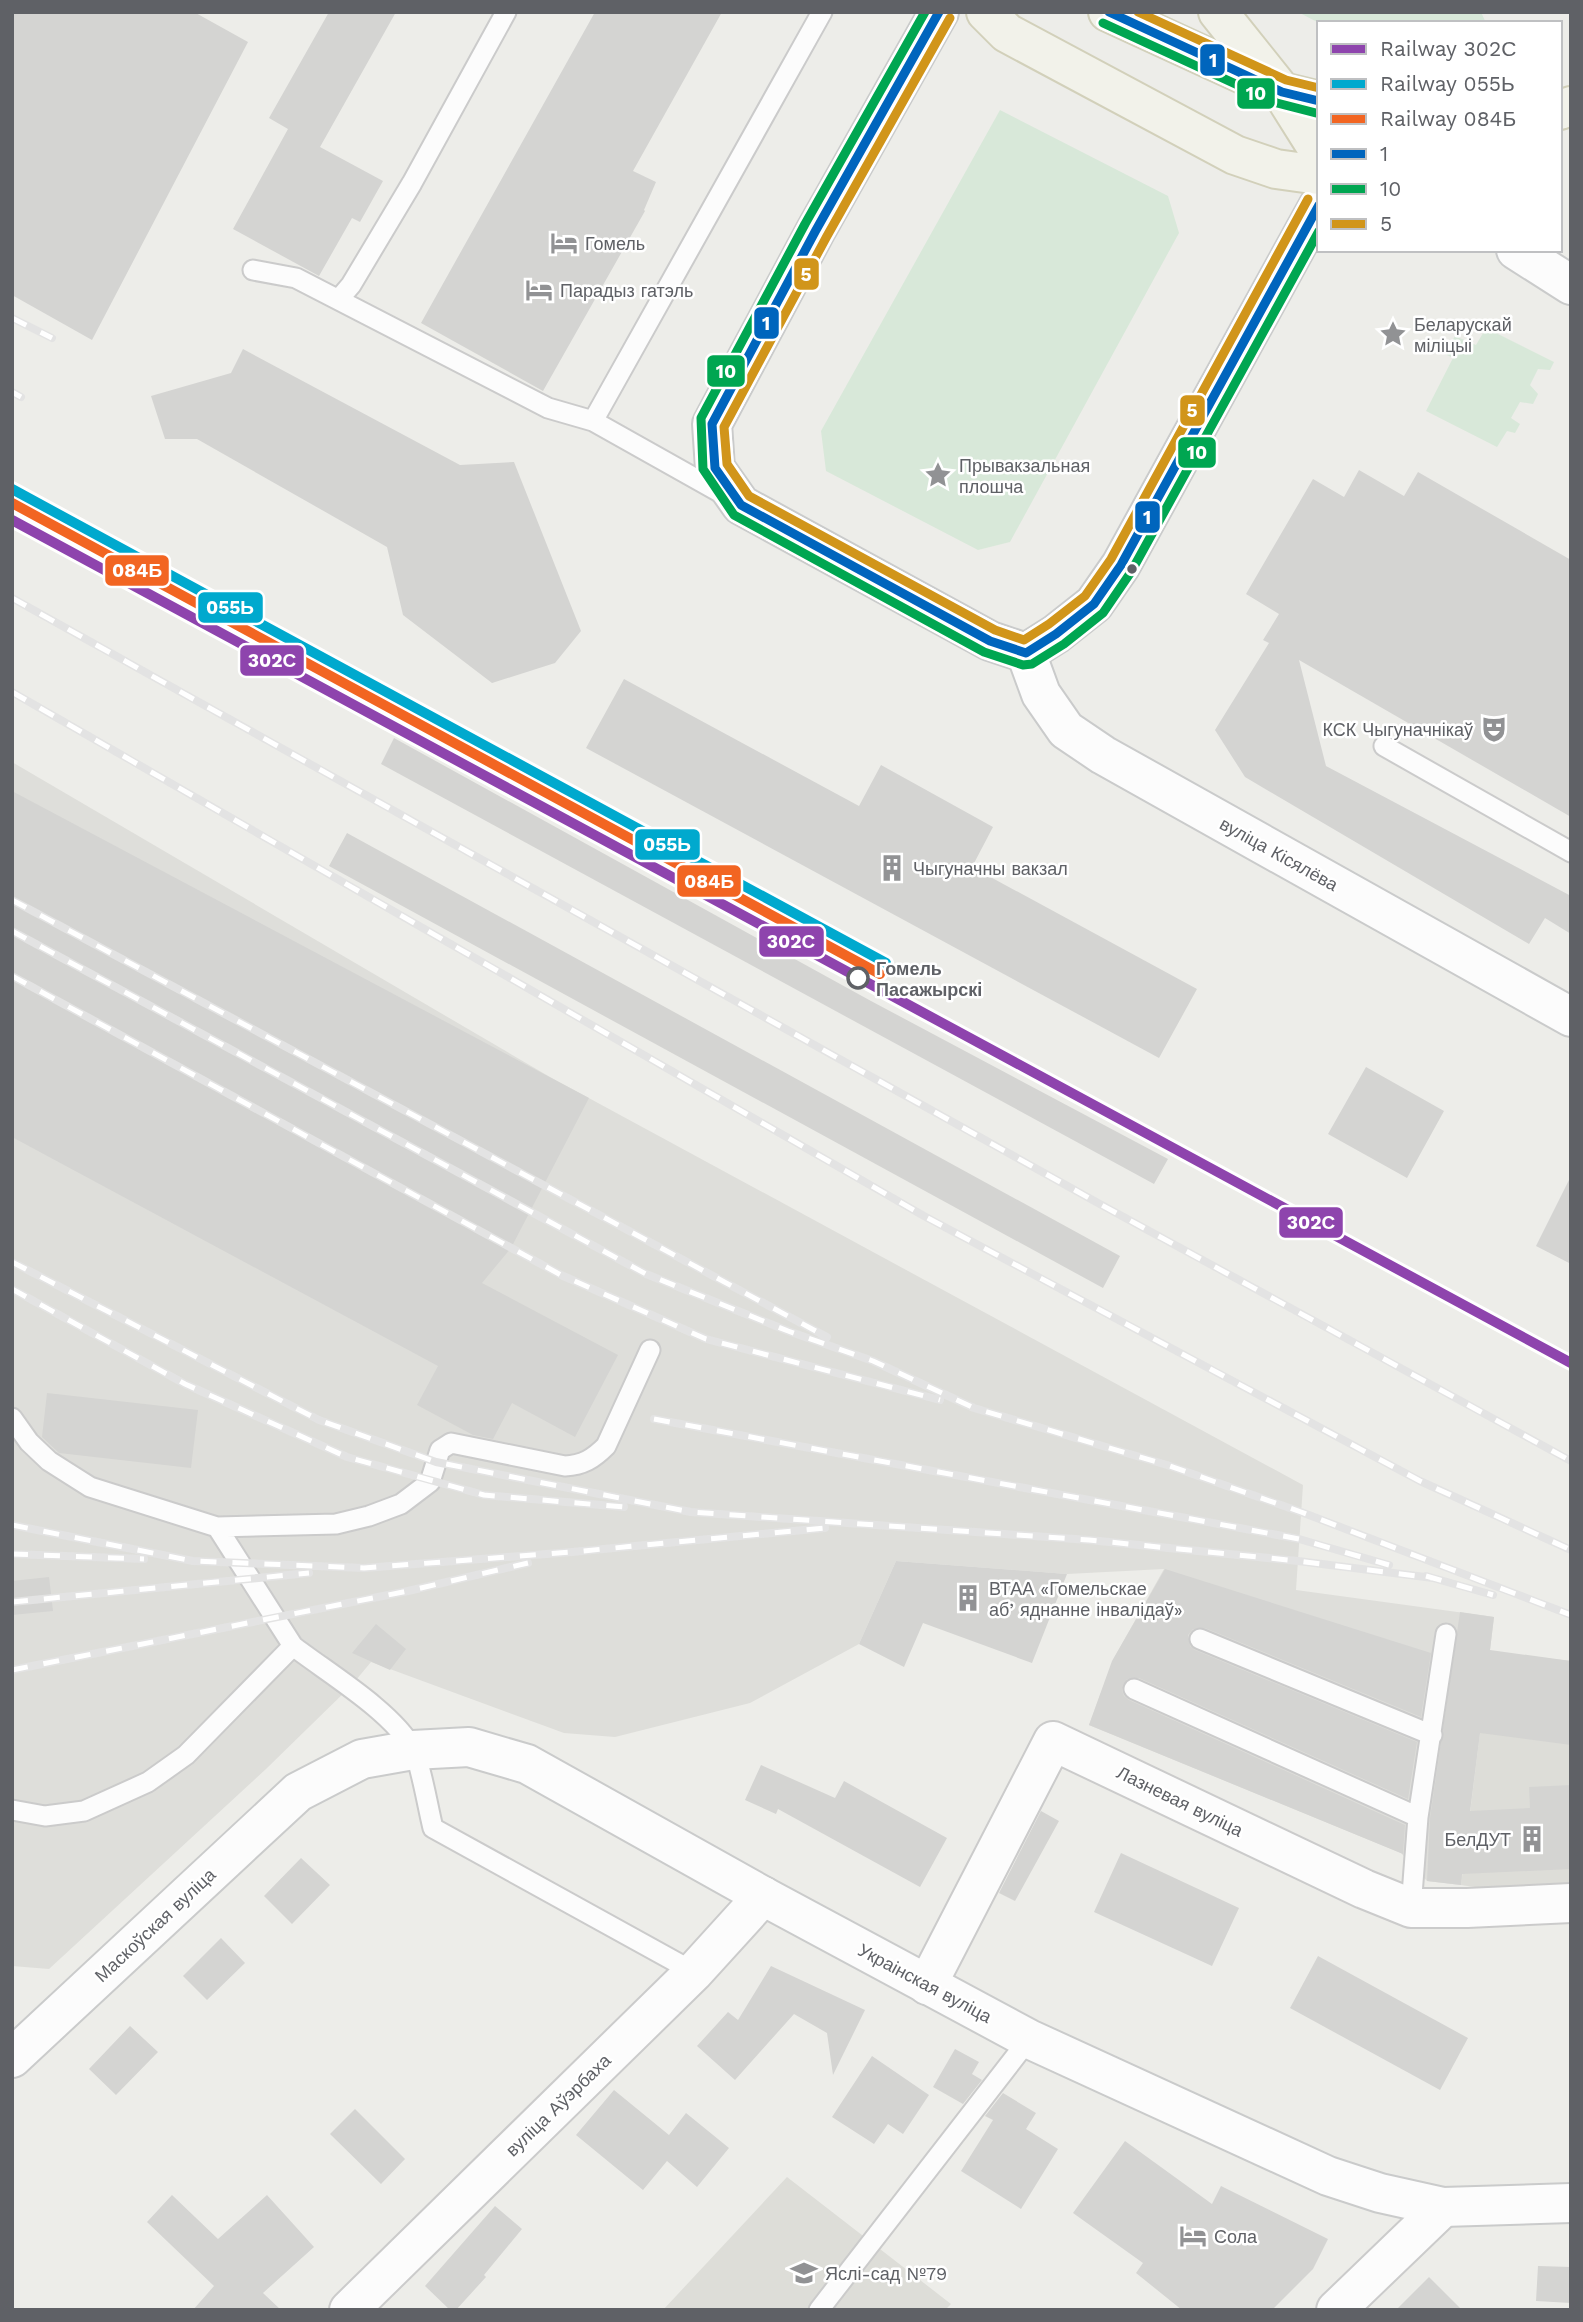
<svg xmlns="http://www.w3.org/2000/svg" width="1583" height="2322" viewBox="0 0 1583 2322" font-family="'Work Sans',sans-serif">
	<rect width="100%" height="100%" fill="#edede9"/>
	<path fill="#dededa" d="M12 762 550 1077 1303 1485 1296 1590 1494 1617 1461 1885 1427 1881 1401 1853 1089 1725 1114 1658 1164 1569 1067 1574 896 1561 859 1644 750 1703 615 1737 564 1733 371 1662 351 1686 266 1769 49 1969 12 1966Z"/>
	<path fill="#ddddd8" d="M1490 1652 1571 1661V1887L1488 1889 1461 1885Z
		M787 2177 951 2304 945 2310H663Z"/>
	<path fill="#d8e8d9" d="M1298 12H1481L1486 23H1319Z
		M1000 110 1168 196 1179 233 1010 542 978 550 826 471 821 431Z
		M1486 328 1554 362 1550 370 1538 369 1530 385 1538 394 1533 404 1520 402 1511 418 1520 424 1515 433 1507 431 1497 447 1426 411 1453 358 1445 354 1455 336 1476 345Z"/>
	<path fill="#d4d4d2" d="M12 12H194L248 42 92 340 12 295Z
		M329 12H396L320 147 383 181 360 222 352 218 319 276 233 229 288 129 269 118Z
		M595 12H722L633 171 656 182 644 210 645 211 543 391 421 323Z
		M243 349 460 465 514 462 581 631 555 663 492 683 403 615 387 547 197 439H165L151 396 231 373Z
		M1359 470 1404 496 1418 472 1571 560V817L1299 660 1326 766 1571 896V934L1545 918 1529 944 1245 777 1215 730 1269 643 1263 640 1279 614 1246 594 1313 479 1344 497Z
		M624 679 859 806 881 765 993 827 972 867 1197 989 1159 1058 586 748Z
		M394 738 871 1001 1168 1159 1154 1184 381 764Z
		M12 791 589 1098 511 1248 482 1283 618 1355 575 1437 512 1403 493 1439 473 1435 417 1405 438 1366 12 1137Z
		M347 833 1120 1256 1103 1288 329 866Z
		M1366 1067 1444 1111 1407 1178 1328 1134Z
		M1571 1176V1264L1536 1246Z
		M47 1393 198 1410 191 1468 59 1453 42 1437Z
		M896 1561 1067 1574 1032 1663 923 1623 904 1667 859 1644Z
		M1165 1569 1431 1653 1421 1717 1205 1628 1193 1629 1188 1635 1190 1646 1195 1650 1417 1742 1408 1799 1139 1678 1127 1679 1122 1690 1124 1696 1129 1700 1405 1825 1403 1854 1089 1725 1112 1661Z
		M49 1577 53 1611 12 1615V1581Z
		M1460 1612 1494 1617 1490 1650 1571 1661V1745L1480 1733 1470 1811 1530 1808 1529 1787 1571 1785V1869L1462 1874 1461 1885 1427 1881 1430 1818Z
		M376 1624 406 1649 390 1670 352 1653Z
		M761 1765 835 1798 844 1781 947 1838 920 1887 778 1809 776 1814 745 1800Z
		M1041 1811 1059 1821 1015 1901 999 1893Z
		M1121 1853 1239 1908 1212 1966 1094 1912Z
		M301 1858 330 1885 292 1924 264 1896Z
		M221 1938 245 1963 207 2000 183 1976Z
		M1318 1956 1468 2038 1440 2090 1290 2008Z
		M771 1966 865 2010 833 2075 827 2033 794 2014 735 2080 697 2046 728 2012 738 2020Z
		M130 2026 158 2052 116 2095 89 2069Z
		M955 2049 979 2062 972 2074 982 2080 963 2104 933 2087Z
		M872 2056 929 2095 903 2134 888 2124 874 2144 832 2117Z
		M614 2090 669 2135 686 2113 729 2148 697 2187 667 2161 643 2190 576 2135Z
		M1003 2093 1036 2113 1026 2129 1058 2149 1021 2209 961 2171 993 2120 985 2116Z
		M355 2109 405 2159 381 2184 330 2134Z
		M1125 2141 1212 2204 1221 2186 1328 2239 1313 2269 1272 2310H1182L1136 2273 1143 2263 1073 2213Z
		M172 2195 218 2239 267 2195 314 2247 263 2293 281 2310H193L214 2286 147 2222Z
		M495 2206 522 2229 484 2275 486 2277 456 2310H450L425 2286Z
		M1538 2266 1571 2267V2303L1536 2301Z
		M1429 2277 1462 2310H1396Z"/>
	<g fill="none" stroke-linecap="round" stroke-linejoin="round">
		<defs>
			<path id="lane" d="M253 270 296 278 548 408 593 421
				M339 299 351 285 412 183 506 12
				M723 494 593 421 822 12
				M1384 746 1571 852
				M12 1418 29 1442 49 1461 90 1487 217 1527 336 1524 369 1516 401 1504 430 1482 440 1450 451 1443 565 1466C583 1465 593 1459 606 1446L650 1350
				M217 1527 293 1646
				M1200 1639 1432 1735
				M1134 1689 1418 1817
				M12 1810 45 1816 84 1811 148 1782 186 1755 293 1646C328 1673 392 1711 413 1749 421 1764 428 1809 433 1828L694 1972
				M1411 1908 1418 1817 1446 1634
				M819 2310 1029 2039"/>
			<path id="street" d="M927 1985 1053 1741 1364 1889 1411 1908H1467L1571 1903
				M349 2310 694 1972 763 1896
				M1336 2310 1443 2207"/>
			<path id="secondary" d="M939 12 816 230 712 424 715 468 741 505 990 641 1026 653 1056 634 1094 604 1121 565 1319 205
				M1516 250 1571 285
				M1026 653 1041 694 1066 730 1103 755 1571 1017
				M12 2058 298 1792 362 1759 413 1750 469 1747 527 1764 763 1896 1029 2039 1328 2176 1380 2193 1443 2207 1571 2203"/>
			<path id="primary" d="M986 12 1007 33 1235 155 1276 169 1319 175
				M1108 12 1282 92 1319 101
				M1218 12 1282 92 1319 151
				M1560 110 1571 106"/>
		</defs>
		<use href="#lane" stroke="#cbcbcb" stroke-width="23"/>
		<use href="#street" stroke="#cbcbcb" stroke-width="42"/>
		<use href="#secondary" stroke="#cacbcb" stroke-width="42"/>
		<use href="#primary" stroke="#d2d0ba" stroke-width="42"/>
		<use href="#lane" stroke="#fcfcfc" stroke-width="19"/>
		<use href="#street" stroke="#fcfcfc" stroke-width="38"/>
		<use href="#secondary" stroke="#fcfcfc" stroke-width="38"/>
		<use href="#primary" stroke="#f2f2ea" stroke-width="38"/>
		<defs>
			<path id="rail" d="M12 318 52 338
				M12 392 21 397
				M12 598 1098 1203 1571 1461
				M12 692 924 1216 1420 1481 1571 1550
				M12 900 827 1337
				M12 931 646 1274 788 1331 873 1361 974 1408 1167 1465 1301 1512 1571 1615
				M12 976 561 1275 706 1339 940 1400
				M12 1262 319 1420 436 1462 691 1512 1089 1540 1298 1561 1433 1578
				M12 1289 185 1384 347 1457 484 1495 624 1507
				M654 1419 1299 1539 1389 1565
				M12 1525 193 1561 364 1568 572 1552 825 1528
				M12 1554 144 1559
				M1426 1576 1493 1595
				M12 1602 309 1573
				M12 1670 408 1591 528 1563"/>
		</defs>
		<use href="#rail" stroke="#e3e3e3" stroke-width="8"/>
		<use href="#rail" stroke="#fff" stroke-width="5" stroke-dasharray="16" stroke-linecap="butt"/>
		<defs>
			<path id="bus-1" d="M939 12 816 230 712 424 715 468 741 505 990 641 1026 653 1056 634 1094 604 1121 565 1319 205
				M1109 12 1282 92 1319 101"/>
			<path id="bus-2" d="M925 12 805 224 701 418 703 469 734 515 984 652 1023 665 1032 664 1064 644 1103 613 1131 572 1319 231
				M1103 23 1277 103 1316 113"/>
			<path id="bus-3" d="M1138 12 1286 80 1319 88
				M950 18 827 236 724 427 727 464 749 496 995 630 1024 640 1049 624 1085 596 1111 559 1308 199"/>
		</defs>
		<use href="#bus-1" stroke="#fff" stroke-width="14"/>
		<use href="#bus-2" stroke="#fff" stroke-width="14"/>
		<use href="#bus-3" stroke="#fff" stroke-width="14"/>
		<use href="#bus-1" stroke="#0065bd" stroke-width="9"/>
		<use href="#bus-2" stroke="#00a651" stroke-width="9"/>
		<use href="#bus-3" stroke="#d1951a" stroke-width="9"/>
		<defs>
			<path id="rail-1" d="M12 520 1571 1363"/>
			<path id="rail-2" d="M12 489 886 963"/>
			<path id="rail-3" d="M12 503 880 974"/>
		</defs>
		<use href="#rail-1" stroke="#fff" stroke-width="16"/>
		<use href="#rail-2" stroke="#fff" stroke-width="16"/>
		<use href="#rail-3" stroke="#fff" stroke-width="16"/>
		<use href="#rail-1" stroke="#8e44ad" stroke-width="10"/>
		<use href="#rail-2" stroke="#00a9ce" stroke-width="10"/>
		<use href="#rail-3" stroke="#f26522" stroke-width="10"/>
	</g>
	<defs>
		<symbol id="hotel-bare" viewBox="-9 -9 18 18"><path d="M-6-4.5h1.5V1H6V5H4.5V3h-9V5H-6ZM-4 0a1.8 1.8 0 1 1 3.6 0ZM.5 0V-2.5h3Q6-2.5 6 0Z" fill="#919294" stroke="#fff" stroke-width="2.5" paint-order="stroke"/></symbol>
		<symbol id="sight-bare" viewBox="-9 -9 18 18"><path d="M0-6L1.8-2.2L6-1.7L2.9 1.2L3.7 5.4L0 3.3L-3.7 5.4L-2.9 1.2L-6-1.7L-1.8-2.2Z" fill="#919294" stroke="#fff" stroke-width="2.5" paint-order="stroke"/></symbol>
		<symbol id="theatre-bare" viewBox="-9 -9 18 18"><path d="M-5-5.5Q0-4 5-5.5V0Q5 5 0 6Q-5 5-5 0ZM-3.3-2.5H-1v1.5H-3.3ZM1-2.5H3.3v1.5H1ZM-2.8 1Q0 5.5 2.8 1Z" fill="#919294" stroke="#fff" stroke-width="2.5" paint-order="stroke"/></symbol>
		<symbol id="building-bare" viewBox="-9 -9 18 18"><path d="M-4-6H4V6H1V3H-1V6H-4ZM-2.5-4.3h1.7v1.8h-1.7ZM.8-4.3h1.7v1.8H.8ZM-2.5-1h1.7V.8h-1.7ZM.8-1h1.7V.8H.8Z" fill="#919294" stroke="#fff" stroke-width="2.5" paint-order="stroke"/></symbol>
		<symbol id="school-bare" viewBox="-9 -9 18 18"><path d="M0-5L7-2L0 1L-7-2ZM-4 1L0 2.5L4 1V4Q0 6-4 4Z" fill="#919294" stroke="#fff" stroke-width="2.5" paint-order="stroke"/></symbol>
	</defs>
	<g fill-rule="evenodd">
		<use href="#hotel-bare" x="545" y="224" width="38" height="38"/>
		<use href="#hotel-bare" x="520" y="271" width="38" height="38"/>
		<use href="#sight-bare" x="1374" y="315" width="38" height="38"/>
		<use href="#sight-bare" x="919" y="456" width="38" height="38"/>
		<use href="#theatre-bare" x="1475" y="710" width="38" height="38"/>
		<use href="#building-bare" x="873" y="849" width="38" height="38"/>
		<use href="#building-bare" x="949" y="1579" width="38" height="38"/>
		<use href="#building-bare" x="1513" y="1820" width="38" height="38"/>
		<use href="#hotel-bare" x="1174" y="2217" width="38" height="38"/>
		<use href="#school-bare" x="785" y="2254" width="38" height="38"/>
	</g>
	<circle fill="#5f6166" stroke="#fff" stroke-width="2.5" cx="1132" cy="569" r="6"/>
	<circle fill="#fff" stroke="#5f6166" stroke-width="3.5" cx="858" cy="978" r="10"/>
	<g text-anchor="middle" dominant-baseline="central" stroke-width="5" stroke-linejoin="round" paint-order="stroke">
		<g font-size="18" fill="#5f6166" stroke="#fff" text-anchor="start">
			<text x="585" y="243">Гомель</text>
			<text x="560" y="290">Парадыз гатэль</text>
			<text x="1414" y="324">Беларускай<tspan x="1414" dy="21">міліцыі</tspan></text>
			<text x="959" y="465">Прывакзальная<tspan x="959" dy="21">плошча</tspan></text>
			<text x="1473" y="729" text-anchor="end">КСК Чыгуначнікаў</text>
			<text x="913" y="868">Чыгуначны вакзал</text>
			<text x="989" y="1588">ВТАА «Гомельскае<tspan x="989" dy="21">абʼяднанне інвалідаў»</tspan></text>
			<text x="1511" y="1839" text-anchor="end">БелДУТ</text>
			<text x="1214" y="2236">Сола</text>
			<text x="825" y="2273">Яслі-сад №79</text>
		</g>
		<g font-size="18" fill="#5f6166" stroke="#fff">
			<text transform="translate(1279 854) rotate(29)">вуліца Кісялёва</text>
			<text transform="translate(1180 1801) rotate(26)">Лазневая вуліца</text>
			<text transform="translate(155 1925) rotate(-43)">Маскоўская вуліца</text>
			<text transform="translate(925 1983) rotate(28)">Украінская вуліца</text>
			<text transform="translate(558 2105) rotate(-44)">вуліца Аўэрбаха</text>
		</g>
		<g font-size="18" font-weight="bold" fill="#5f6166" stroke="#fff" text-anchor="start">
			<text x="876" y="968">Гомель<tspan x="876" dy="21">Пасажырскі</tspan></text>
		</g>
	</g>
	<g stroke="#fff" stroke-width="2.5">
		<rect x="1199" y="43" width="27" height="34" rx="7" fill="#0065bd"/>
		<rect x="1236" y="77" width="40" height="33" rx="7" fill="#00a651"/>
		<rect x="793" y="257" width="27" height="34" rx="7" fill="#d1951a"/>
		<rect x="753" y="306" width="27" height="34" rx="7" fill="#0065bd"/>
		<rect x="706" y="354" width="40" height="34" rx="7" fill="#00a651"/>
		<rect x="1179" y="394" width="27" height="33" rx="7" fill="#d1951a"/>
		<rect x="1177" y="436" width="40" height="33" rx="7" fill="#00a651"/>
		<rect x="1134" y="500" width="27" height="34" rx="7" fill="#0065bd"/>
		<rect x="104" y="554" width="66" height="33" rx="7" fill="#f26522"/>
		<rect x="197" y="591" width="67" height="33" rx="7" fill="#00a9ce"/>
		<rect x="239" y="644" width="66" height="33" rx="7" fill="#8e44ad"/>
		<rect x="634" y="828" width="67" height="33" rx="7" fill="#00a9ce"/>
		<rect x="676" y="864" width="66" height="34" rx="7" fill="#f26522"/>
		<rect x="758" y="925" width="67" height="33" rx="7" fill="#8e44ad"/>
		<rect x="1278" y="1206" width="66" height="33" rx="7" fill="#8e44ad"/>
	</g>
	<g font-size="19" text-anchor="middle" font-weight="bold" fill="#fff">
		<text x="1213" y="67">1</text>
		<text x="1256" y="100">10</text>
		<text x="806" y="281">5</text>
		<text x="766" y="330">1</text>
		<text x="726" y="378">10</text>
		<text x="1192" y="417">5</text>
		<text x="1197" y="459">10</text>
		<text x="1147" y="524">1</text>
		<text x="137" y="577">084Б</text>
		<text x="230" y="614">055Ь</text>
		<text x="272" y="667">302С</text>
		<text x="667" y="851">055Ь</text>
		<text x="709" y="888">084Б</text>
		<text x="791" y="948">302С</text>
		<text x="1311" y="1229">302С</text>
	</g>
	<rect width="1583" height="2322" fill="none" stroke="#5f6166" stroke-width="28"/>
	<rect x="1317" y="21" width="245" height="231" fill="#ffffff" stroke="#bfc0c2" stroke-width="2"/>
	<rect x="1331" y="44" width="35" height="10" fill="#8e44ad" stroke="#bfc0c2" stroke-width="2"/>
	<text x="1380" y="56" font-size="21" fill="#5f6166">Railway 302С</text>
	<rect x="1331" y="79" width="35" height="10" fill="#00a9ce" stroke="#bfc0c2" stroke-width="2"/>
	<text x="1380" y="91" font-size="21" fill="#5f6166">Railway 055Ь</text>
	<rect x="1331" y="114" width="35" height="10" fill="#f26522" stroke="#bfc0c2" stroke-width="2"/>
	<text x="1380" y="126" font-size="21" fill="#5f6166">Railway 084Б</text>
	<rect x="1331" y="149" width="35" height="10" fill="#0065bd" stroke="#bfc0c2" stroke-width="2"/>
	<text x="1380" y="161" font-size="21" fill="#5f6166">1</text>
	<rect x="1331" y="184" width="35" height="10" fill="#00a651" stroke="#bfc0c2" stroke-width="2"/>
	<text x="1380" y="196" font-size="21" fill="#5f6166">10</text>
	<rect x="1331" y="219" width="35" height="10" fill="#d1951a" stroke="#bfc0c2" stroke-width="2"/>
	<text x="1380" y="231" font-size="21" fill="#5f6166">5</text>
</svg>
